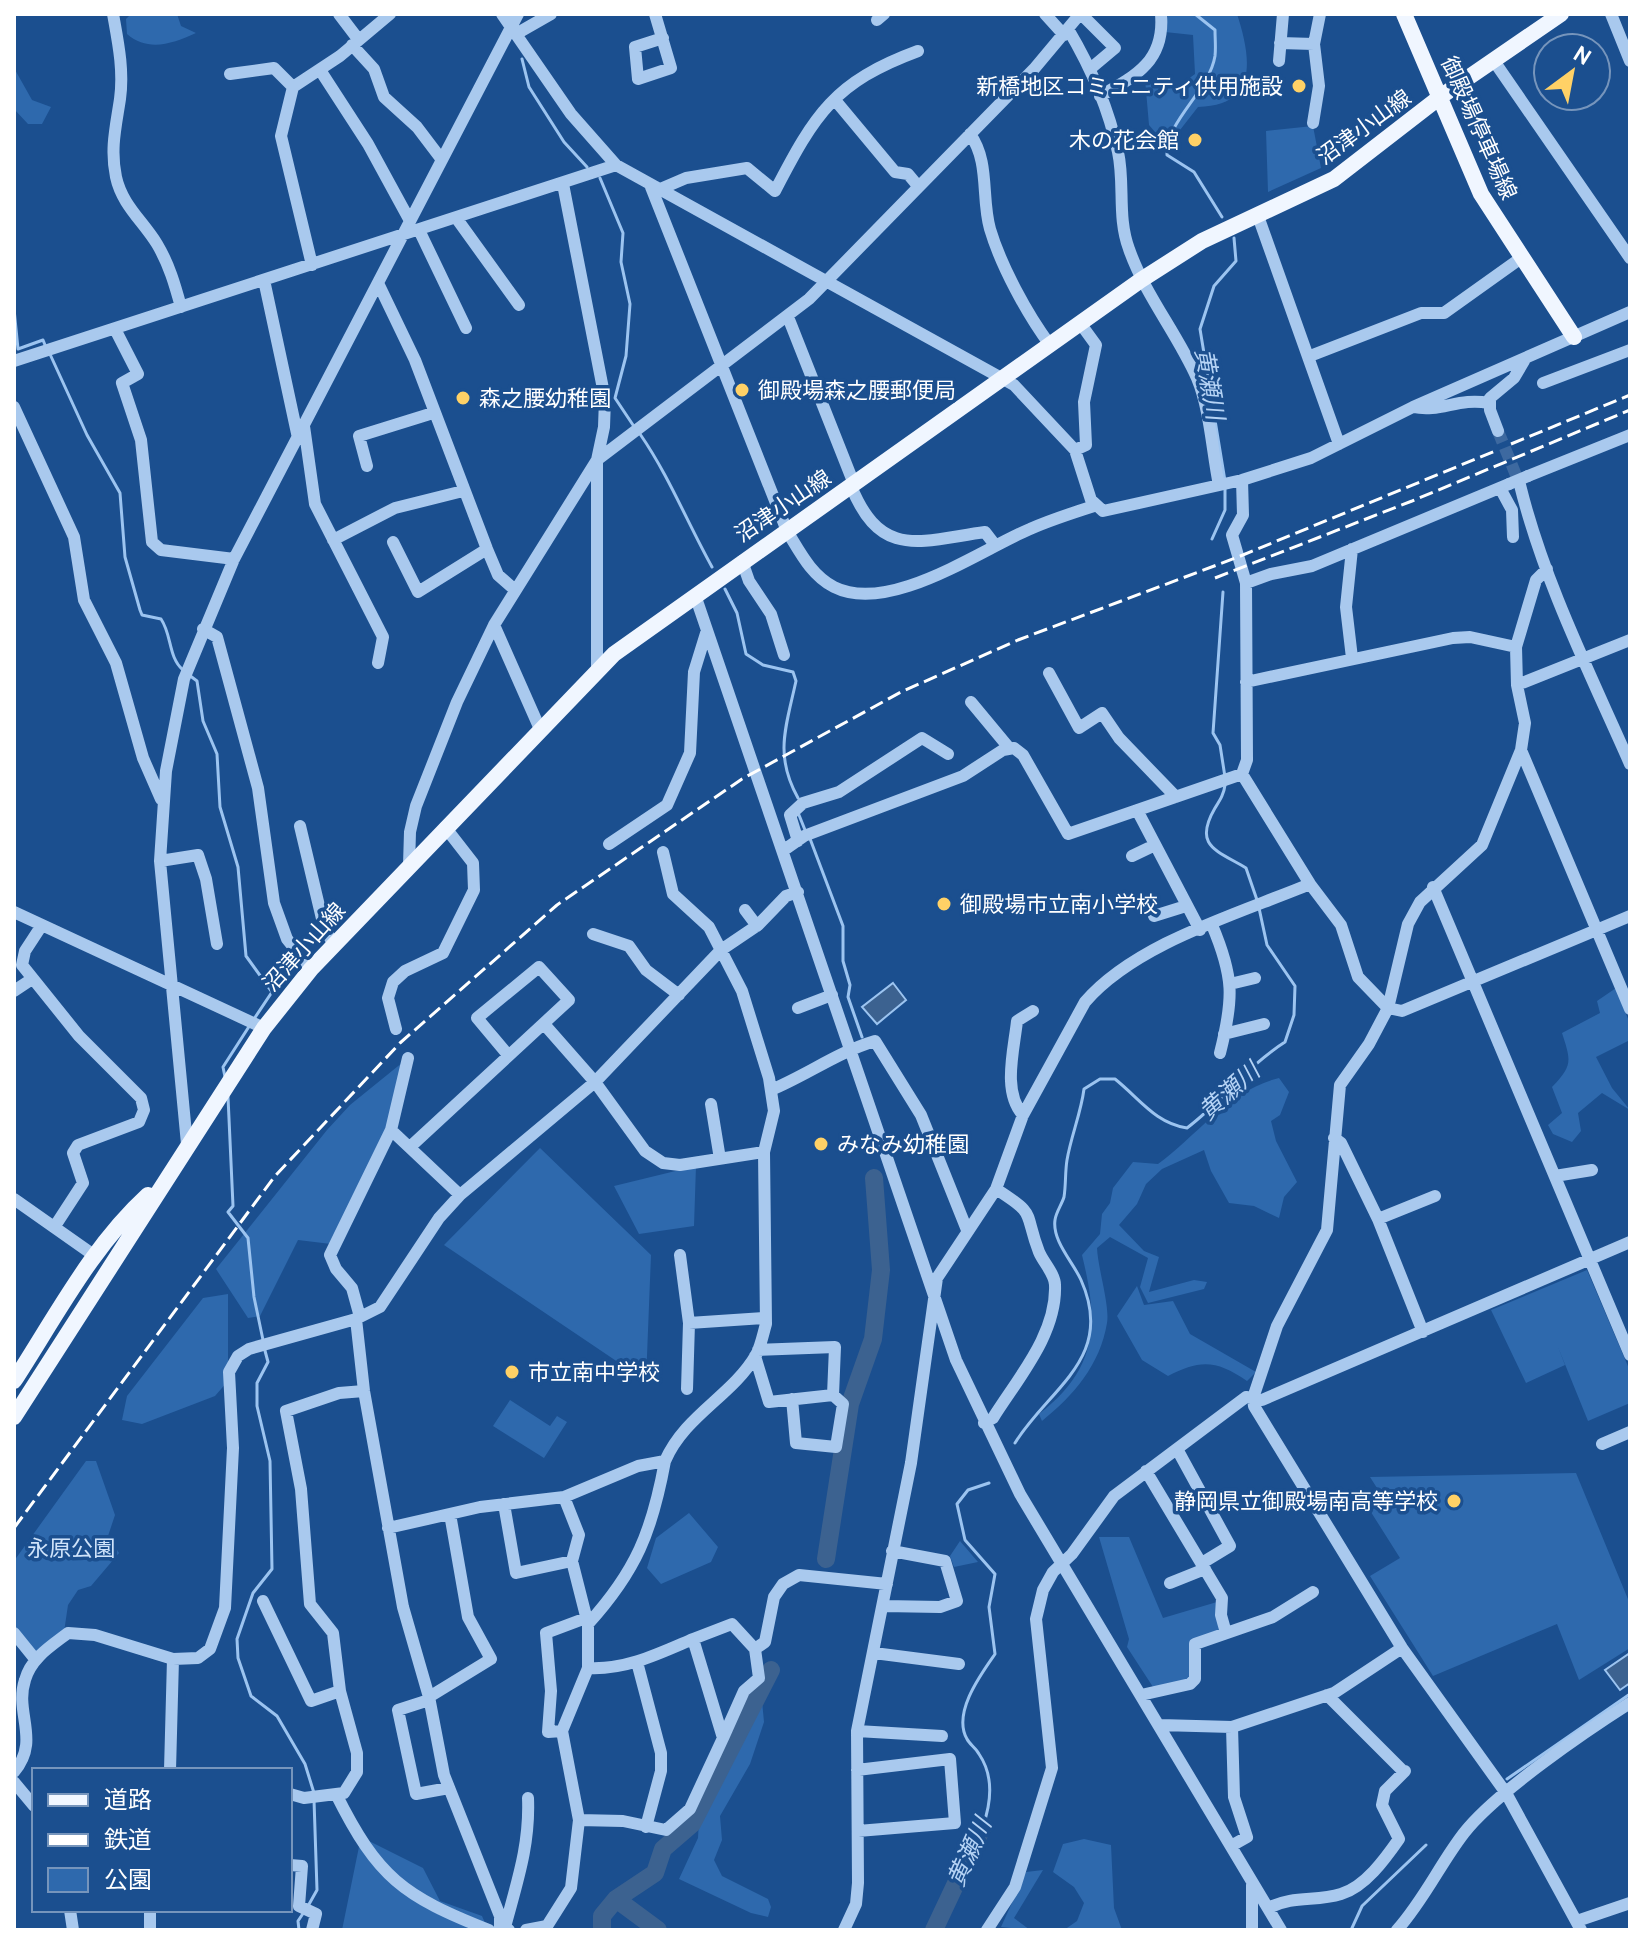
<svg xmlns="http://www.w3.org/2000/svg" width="1644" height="1944" viewBox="0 0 1644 1944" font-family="Cabin,'Noto Sans JP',sans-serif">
	<rect width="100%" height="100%" fill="#1b4f8f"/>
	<path fill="#2e69ad" d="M131 14H177L181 26 196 33C172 44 148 52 127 34L126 19Z
		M1168 14H1237C1251 57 1259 106 1198 107L1180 130 1161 139 1149 125 1145 79 1176 88 1195 74 1193 35 1165 32Z
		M14 68 32 100 51 107 42 124H28L14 109Z
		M1313 126 1321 168 1268 192 1266 131Z
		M1616 988 1630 1024V1040L1596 1057 1612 1088 1630 1110 1602 1093 1578 1113 1581 1131 1572 1142 1553 1134 1548 1125 1562 1113 1552 1087C1573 1065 1571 1061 1562 1033L1600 1013 1597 1001Z
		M408 1058 390 1125 331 1244 298 1240 260 1316 248 1318 216 1269 327 1130 350 1105Z
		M1279 1078 1289 1092 1280 1115 1271 1121 1276 1141 1297 1182 1284 1197 1279 1218 1254 1206 1229 1203 1211 1171 1204 1150 1162 1169 1146 1184 1137 1204 1119 1225 1144 1251 1159 1257 1149 1292 1194 1280 1207 1282 1204 1289 1148 1303 1140 1287 1148 1258 1110 1237 1097 1248C1098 1269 1110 1306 1107 1323 1100 1365 1074 1395 1042 1421L1039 1414C1098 1368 1099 1324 1082 1255L1100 1234 1102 1214 1110 1203 1113 1188 1133 1162 1158 1164C1196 1136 1231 1089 1279 1078Z
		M540 1148 651 1255 646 1381 444 1245Z
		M696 1166 694 1226 639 1234 614 1186Z
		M1587 1270 1630 1371V1403L1588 1421 1558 1347 1565 1365 1526 1383 1491 1310Z
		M1137 1286 1144 1305 1173 1301 1190 1334 1256 1372 1247 1381C1217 1360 1200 1359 1168 1376L1142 1360 1117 1316Z
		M228 1294V1381L215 1396 142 1424 122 1420 127 1396 203 1298Z
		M510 1400 550 1426 557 1416 567 1422 544 1458 493 1426Z
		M86 1461H96L115 1515 108 1536 119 1553 91 1586 78 1590 68 1605 64 1632 36 1656 14 1629V1561Z
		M1576 1473 1630 1604V1648L1579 1680 1557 1624 1433 1676 1370 1576 1400 1558 1369 1509 1384 1499 1370 1477Z
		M689 1513 718 1547 711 1562 661 1584 647 1568 656 1538Z
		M1099 1537H1129L1163 1618 1217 1602 1219 1632 1193 1649 1192 1679 1153 1687 1127 1647 1129 1639Z
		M960 1541 978 1562 954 1567 950 1556Z
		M762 1701 764 1722 750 1764 720 1816 722 1840 714 1860 722 1876 768 1899 771 1907 768 1917 751 1913 679 1879 698 1838 699 1820Z
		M361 1837 423 1868 440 1901 482 1916 488 1930H342Z
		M1084 1839 1111 1845 1114 1908 1122 1930H1064L1077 1921 1084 1903 1074 1887 1053 1872 1063 1844Z
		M1043 1870 1014 1918 1030 1930 1001 1927 1026 1872Z"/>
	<path fill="#3c6290" stroke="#9cc4f0" stroke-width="2" d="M893 983 906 1000 877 1024 862 1007Z
		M1630 1653V1683L1620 1690 1605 1670Z"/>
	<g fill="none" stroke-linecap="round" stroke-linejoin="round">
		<path stroke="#9cc4f0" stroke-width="3" d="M1195 14 1215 30C1215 39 1216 48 1215 56 1209 92 1166 120 1167 155L1194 172 1222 217
			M522 59 529 87 564 142 587 167
			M600 178 623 233 621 262 630 304 626 356 615 398 635 428
			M14 309 18 349 43 340 45 345
			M49 352 87 435 120 493 125 557 140 610 142 615 161 619C172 635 168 657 183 670
			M640 434C669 476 687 522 712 567
			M1225 481 1200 329 1214 286 1236 261 1234 238
			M1212 539 1225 510V488
			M725 589 737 613 746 654 763 665 793 672 796 681C786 727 774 755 798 798
			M1223 592 1213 733 1220 745 1225 777
			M189 675 197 681 203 721 217 754 220 807 238 867 246 956 272 992 254 1019
			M1225 785C1224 794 1220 800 1215 808 1193 846 1216 850 1246 868L1257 900
			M799 815 805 830
			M809 836 843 926V961L850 985 848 997 862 1037
			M225 1077 223 1067 250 1025
			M228 1097 233 1206 228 1212 248 1238 254 1297 263 1340
			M264 1347 268 1362 257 1383V1406L270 1461 272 1569 253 1593 237 1639 238 1658 251 1696 277 1716 305 1764 314 1793
			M1015 1443C1049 1388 1116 1358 1081 1280 1073 1262 1052 1241 1055 1220 1056 1212 1062 1204 1064 1197 1066 1185 1065 1172 1067 1160 1071 1136 1081 1113 1084 1089L1100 1079H1115C1140 1099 1155 1123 1187 1128 1223 1101 1247 1066 1285 1042L1294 1015 1295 986 1267 945 1259 908
			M1507 1779 1630 1694
			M983 1826C991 1803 994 1776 979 1754 976 1748 970 1745 967 1739 952 1713 981 1674 995 1654L989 1607 995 1574 965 1540 957 1504 968 1490 989 1483
			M308 1906 317 1890 314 1800
			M299 1930 298 1921 304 1912
			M1351 1930 1362 1906 1426 1845"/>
		<path stroke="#3c6290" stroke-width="18" d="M826 1559 850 1404 873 1339 881 1270 874 1178
			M616 1899 658 1930
			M602 1930V1916L616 1899 655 1873 663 1849 692 1824 771 1670
			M934 1930 983 1826"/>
		<path stroke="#3d69a0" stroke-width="12" stroke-dasharray="12 6" stroke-linecap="butt" d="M1498 431 1520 485"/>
		<path stroke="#a9c9ee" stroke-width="12" d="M113 14C118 42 124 70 120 99 116 126 110 149 116 177 122 205 143 221 157 244 169 264 175 285 181 307
			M339 14 358 39
			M502 14 571 114 616 165 1014 385 1075 450 1091 500 1103 511 1242 480 1311 458 1413 407 1630 312
			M655 14 671 68 638 79 635 47 663 38
			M1045 14 1064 35
			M1081 14 1115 48 1090 69
			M1611 14 1630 61
			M877 20 884 14
			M1068 29C1090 66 1109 110 1118 152 1125 184 1117 217 1129 249 1145 295 1177 333 1197 378 1210 409 1212 451 1219 485
			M516 34 551 14
			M1280 43 1314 44 1319 86 1313 123
			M1314 44 1320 14
			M352 45 374 69 384 97 417 127 442 160
			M1279 61 1283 14
			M1494 61 1630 258
			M320 70 368 144 410 221
			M230 74 274 68 293 87
			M1100 96C1136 76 1165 61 1161 14
			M835 100 895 172 908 174 918 186
			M970 134C990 162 981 197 990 229 1001 266 1027 314 1050 345
			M563 184 605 399 604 427 597 460V670
			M651 187 787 531C800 552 811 575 834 587 889 615 980 550 1030 529 1050 520 1072 513 1094 506
			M658 190 686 178 747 168 775 191C815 114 834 82 918 51
			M1258 216 1339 444
			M457 219 519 305
			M419 230 466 328
			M312 265 281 136 293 87 340 56 390 14
			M264 280 298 438
			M378 283 415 360 487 549 498 575 515 590
			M788 317 854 484
			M115 329 138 374 122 383 141 440 152 542 161 550 234 559
			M1310 356 1421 313H1444L1521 258
			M14 361 616 165
			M1543 383 1630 350
			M14 407 74 537 84 600 116 663 143 758 161 799
			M1413 407C1441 413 1458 397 1489 403
			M304 426 315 504 383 637 378 663
			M1498 431 1490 410V398L1514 378 1524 361
			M1075 450 1086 445 1084 402 1096 345 1080 323
			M367 466 359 436 433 413
			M1528 476 1630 435
			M1242 480 1243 515 1232 535 1246 583 1247 760 1242 774 1310 884 1341 925 1358 977 1388 1008 1369 1044 1340 1085 1327 1230 1277 1326 1253 1398 1254 1406 1402 1648 1506 1793 1581 1930
			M1520 485C1544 582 1590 673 1630 764
			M851 486C881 560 920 541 985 532L995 545
			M1500 488 1512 510 1513 537
			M333 540 395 508 463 491
			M393 542 418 592 487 549
			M1352 549 1346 607 1352 658
			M742 561 749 581 771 614 784 655
			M1547 569 1536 580 1516 647 1517 685 1525 723 1521 750 1482 845 1420 902 1408 924 1388 1008 1402 1011 1630 916
			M1246 583 1271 574 1312 566 1509 484
			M695 595 956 1360 1020 1494 1281 1930
			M494 625 540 729
			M203 629 217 637 258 788 274 903 287 939 311 969
			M1049 673 1079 728 1102 713 1119 738 1176 797
			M1246 682 1453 638 1470 637 1516 647
			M1517 685 1630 640
			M971 702 1010 749
			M1521 750 1630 1009
			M1137 810 1200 930
			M300 826 324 927 334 945
			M798 841 790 815 803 803 839 792 922 738 948 754
			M609 844 667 805 690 753 694 672 707 630
			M784 850 804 836 963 776 1003 750 1014 748 1023 755 1068 834 1242 774
			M1132 856 1155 845
			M160 861 198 855 206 879 217 944
			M409 865 410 832 416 806 457 702 494 625 597 460 809 299 1034 69 1080 14
			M1433 887 1630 1355
			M745 910 757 926
			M14 912 264 1028
			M1154 916 1186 906
			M42 925 25 951 22 965 79 1036 141 1098 144 1110 139 1122 78 1145 73 1153 83 1183 55 1226
			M1212 925C1234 977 1234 998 1220 1053
			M593 934 629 946 646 970 679 995
			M1230 984 1255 978
			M14 991 32 979
			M798 1008 832 995
			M544 1024 595 1082 645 1151 663 1163 680 1165 764 1152
			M396 1029 388 998 393 982 405 971 443 953 474 890 473 863 445 827
			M1224 1034 1264 1024
			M771 1090C807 1075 838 1052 875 1041L921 1115 967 1230
			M711 1104 720 1159
			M1023 1115C1002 1092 1014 1050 1017 1021L1033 1011
			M391 1130 460 1195
			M1334 1138 1341 1143 1378 1219 1423 1332
			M187 1144 160 861 166 771 184 679 234 559 518 14
			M410 1147 569 1000 539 967 477 1018 508 1055
			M1555 1176 1592 1170
			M14 1199 95 1256
			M1378 1219 1435 1196
			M680 1255 689 1323 687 1389
			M360 1317 352 1288 336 1269 330 1255 391 1130 408 1058
			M356 1319 364 1391 403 1607 429 1697 444 1775 500 1916V1930
			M689 1323 764 1318
			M758 1350 835 1347 833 1395 843 1404 836 1447 796 1443 792 1399
			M755 1356 769 1402 833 1395
			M984 1423 993 1418C1018 1378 1057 1334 1055 1285 1055 1274 1043 1262 1039 1252 1023 1210 1038 1216 996 1189
			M1602 1444 1630 1432
			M1177 1449 1230 1546 1202 1563
			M1146 1471 1222 1598 1221 1615 1226 1633
			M564 1497 579 1535 572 1561
			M504 1504 516 1573 572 1561 588 1624
			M388 1528 480 1507 564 1497 638 1466 665 1461C685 1415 732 1396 756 1355 761 1346 763 1334 766 1324L764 1152 774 1111 769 1078 742 991 709 927 673 894 663 852
			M1170 1583 1205 1569
			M263 1601 311 1701 340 1691
			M884 1606 940 1607 957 1601 945 1561 892 1551
			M14 1633 35 1659
			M693 1639 732 1624 755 1649
			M874 1653 959 1664
			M637 1662 661 1753V1771L646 1827
			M1141 1695 1190 1684 1195 1679V1644L1273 1617 1313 1592
			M1327 1695 1404 1772
			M429 1697 491 1659 468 1617 450 1514
			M429 1700 398 1710 416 1794 449 1788
			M1160 1725 1232 1727 1334 1693 1402 1648
			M562 1731 548 1732 551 1691 546 1633 586 1618
			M857 1731 942 1736
			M723 1738 744 1691 759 1678 755 1649 765 1642 774 1597 783 1584 799 1575 887 1584
			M170 1770 173 1659
			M857 1770 950 1759 955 1823 858 1831
			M14 1772C41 1740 14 1713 25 1680 31 1658 51 1646 68 1633L95 1635 173 1659 198 1658 210 1649 225 1608 233 1448 229 1372 238 1356 249 1349 356 1319 380 1307 439 1218 460 1195 595 1082 721 950 758 925 786 896 798 892
			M14 1782 34 1806
			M290 1794 304 1798 344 1793 357 1772V1753L340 1691 333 1633 310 1604 301 1489 286 1411 339 1393 364 1391
			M336 1794C378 1878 403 1896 489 1930
			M579 1820 623 1821 666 1830 690 1809 723 1738 693 1639C658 1654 626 1670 588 1668
			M1231 1846 1247 1837 1234 1797 1232 1727
			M290 1865 302 1866 299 1906 316 1914 312 1930
			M1252 1885V1930
			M1268 1908C1295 1895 1315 1902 1341 1894 1365 1887 1385 1859 1399 1839L1382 1805 1385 1791 1405 1771
			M70 1910 73 1930
			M150 1910V1930
			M1577 1921 1630 1903
			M509 1930 505 1927C517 1882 530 1845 528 1798
			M526 1930 547 1926 571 1888 579 1820 562 1731 588 1668V1624C636 1571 652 1532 665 1461
			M844 1930 856 1904 858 1883 857 1731 911 1463 937 1278 996 1189 1023 1115 1085 1002C1136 943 1238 914 1310 884
			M987 1930 1015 1887 1052 1768 1036 1619 1043 1590 1053 1572 1072 1554 1114 1496 1246 1397 1262 1400 1630 1242
			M1397 1930C1424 1900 1440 1864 1464 1833 1495 1793 1586 1731 1630 1703"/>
		<path stroke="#f0f6ff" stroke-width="16" d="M1404 14 1481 194 1574 337
			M14 1381C55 1318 92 1246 148 1195
			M14 1417 264 1028 311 969 614 654 1141 280 1202 241 1334 179 1440 97 1561 14"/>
		<path stroke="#fff" stroke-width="3" stroke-dasharray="14 6" stroke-linecap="butt" d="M1511 444 1630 395
			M1215 578 1412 501 1630 410
			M14 1528 275 1176 400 1043 557 905 742 779 901 692 1018 640 1238 557 1495 451"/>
		<path stroke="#a9c9ee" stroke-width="12" d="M1509 484 1528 476"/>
	</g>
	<g fill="#ffd166" stroke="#1b4f8f" stroke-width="3">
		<circle cx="1299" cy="86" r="8"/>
		<circle cx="1195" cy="140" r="8"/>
		<circle cx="742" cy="390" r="8"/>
		<circle cx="463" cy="398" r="8"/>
		<circle cx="944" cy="904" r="8"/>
		<circle cx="821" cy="1144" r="8"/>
		<circle cx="512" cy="1372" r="8"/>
		<circle cx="1454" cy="1501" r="8"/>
	</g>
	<g text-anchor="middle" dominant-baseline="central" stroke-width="7" stroke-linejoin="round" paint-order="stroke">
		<g font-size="22" fill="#fff" stroke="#1b4f8f" text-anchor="start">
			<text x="1283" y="86" text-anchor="end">新橋地区コミュニティ供用施設</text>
			<text x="1179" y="140" text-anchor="end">木の花会館</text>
			<text x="758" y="390">御殿場森之腰郵便局</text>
			<text x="479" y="398">森之腰幼稚園</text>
			<text x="960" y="904">御殿場市立南小学校</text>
			<text x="837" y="1144">みなみ幼稚園</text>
			<text x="528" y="1372">市立南中学校</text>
			<text x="1438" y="1501" text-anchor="end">静岡県立御殿場南高等学校</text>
		</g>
		<g font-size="22" fill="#fff" stroke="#1b4f8f">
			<text transform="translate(1364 127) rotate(-36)">沼津小山線</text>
			<text transform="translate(1479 128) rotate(66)">御殿場停車場線</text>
			<text transform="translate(783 506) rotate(-34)">沼津小山線</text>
			<text transform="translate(304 947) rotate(-48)">沼津小山線</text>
		</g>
		<g font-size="22" fill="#cfe3fa" stroke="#1b4f8f">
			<text x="71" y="1548">永原公園</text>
		</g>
		<g font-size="24" font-style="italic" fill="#b5d3f5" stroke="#1b4f8f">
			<text transform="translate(1210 384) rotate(80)">黄瀬川</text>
			<text transform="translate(1229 1091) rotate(-42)">黄瀬川</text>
			<text transform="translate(969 1852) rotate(-66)">黄瀬川</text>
		</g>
	</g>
	<rect width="1644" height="1944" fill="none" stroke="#ffffff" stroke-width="32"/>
	<rect x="32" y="1768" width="260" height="144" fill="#1b4f8f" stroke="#7695bc" stroke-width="2"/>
	<rect x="48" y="1794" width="40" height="12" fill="#f0f6ff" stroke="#7695bc" stroke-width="2"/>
	<text x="104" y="1808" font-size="24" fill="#ffffff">道路</text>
	<rect x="48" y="1834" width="40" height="12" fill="#ffffff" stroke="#7695bc" stroke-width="2"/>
	<text x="104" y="1848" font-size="24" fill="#ffffff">鉄道</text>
	<rect x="48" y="1868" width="40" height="24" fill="#2e69ad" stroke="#7695bc" stroke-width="2"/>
	<text x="104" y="1888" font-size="24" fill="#ffffff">公園</text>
	<g transform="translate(1572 72) rotate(32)"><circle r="38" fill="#1b4f8f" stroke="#7695bc" stroke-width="2"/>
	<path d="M0-6L14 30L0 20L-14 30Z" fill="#ffd166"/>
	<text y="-12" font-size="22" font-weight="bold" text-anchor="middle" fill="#ffffff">N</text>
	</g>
</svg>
